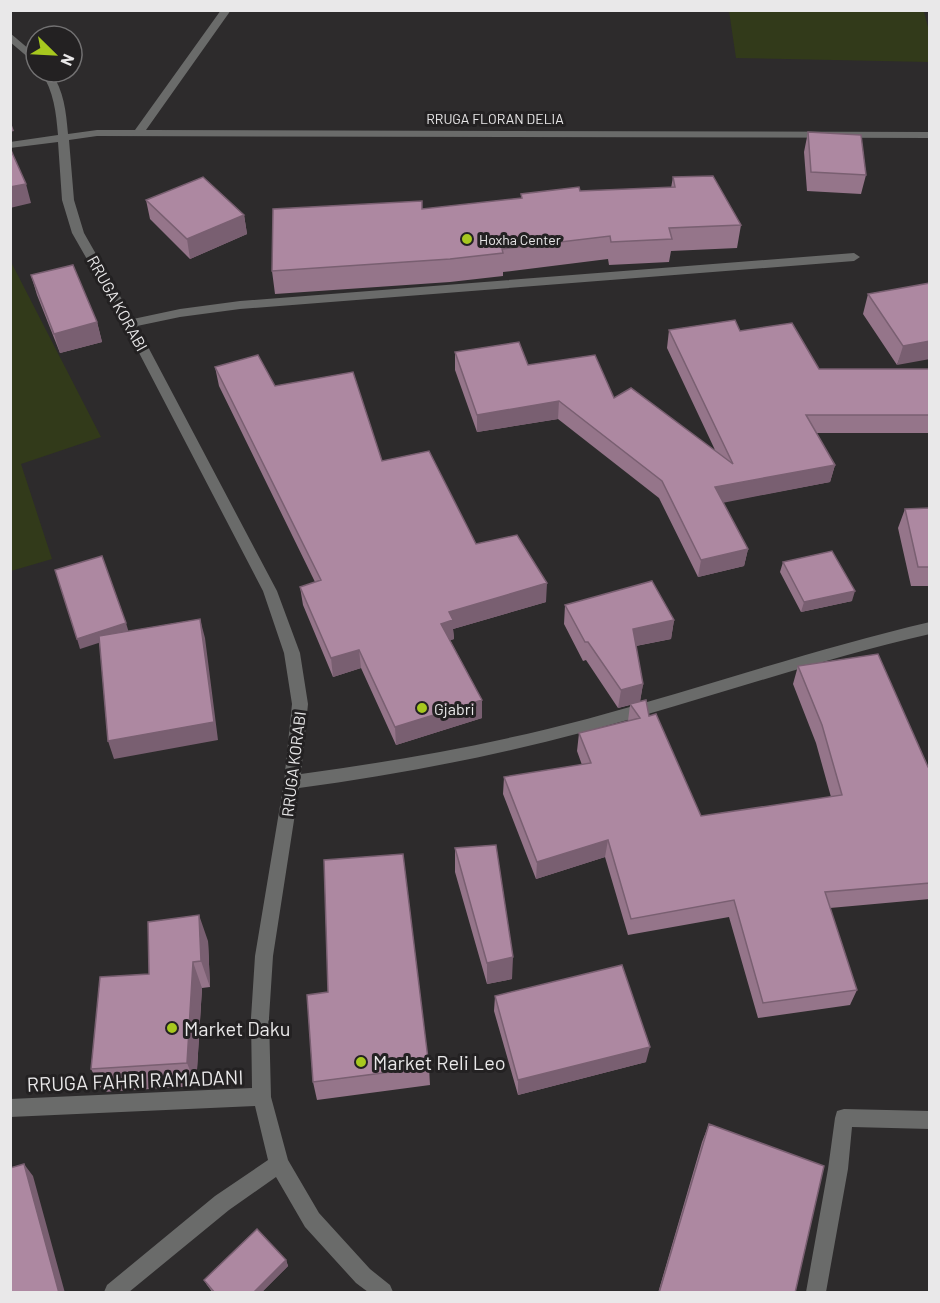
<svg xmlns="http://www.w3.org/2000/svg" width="940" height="1303" viewBox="0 0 940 1303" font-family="Barlow,sans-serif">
	<rect width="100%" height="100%" fill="#2d2b2c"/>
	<path fill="#323a1a" d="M841 10 924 12 929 31V62L736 58 729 11Z
		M10 260 101 437 21 464 52 559 11 571Z"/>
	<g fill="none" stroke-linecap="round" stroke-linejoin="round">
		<path fill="#6a6b6a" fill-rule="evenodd" d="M221 10H231L146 130 930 132V138L97 136 69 140 74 200 84 233 133 319 180 309 240 301 854 253 860 257 854 261 240 309 180 317 137 326 277 591 300 653 308 704 301 774C397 761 493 744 587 719 702 688 814 649 930 622V634C813 661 700 701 584 732 490 757 395 775 299 788L273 956 269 1018 271 1097 288 1160 319 1213 370 1269 390 1285 393 1292H368L356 1283 305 1227 276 1177 229 1210 129 1292H104L107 1285 215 1196 268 1160 255 1106 10 1117V1099L252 1088 251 1018 255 956 284 782 292 704 284 653 263 591 124 324 72 233 62 200 58 142 10 148V142L58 135C56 112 54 92 41 72H51C64 91 66 111 68 134L97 130H135Z
			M10 33 36 55V64L10 42Z
			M844 1109 930 1111V1129L852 1127 848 1169 826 1292H806L828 1169 835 1118 837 1111Z"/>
	</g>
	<path fill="#95758a" d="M808 132 866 175 861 194 807 191 804 152Z
		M673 177 741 225 737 248 671 251 669 262 609 265 608 259 503 272V276L450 282 275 294 272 271 422 209 521 198V194L671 188Z
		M146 200 244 215 247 234 190 259 150 219Z
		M31 275 97 322 102 342 60 353 37 295Z
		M930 283 897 365 863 314 868 294Z
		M669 330 740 331 819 369H930V433H816L835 465 830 482 723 502 748 549 744 566 698 577 659 498 558 419 477 432 455 370V352L528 365 614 398 715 450 667 348Z
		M215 367 275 386 382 461 476 544 546 602 453 629 454 639 450 640 482 700V718L396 745 361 668 333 677 303 605 300 587 315 582 219 386Z
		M930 508V586H911L898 528 905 509Z
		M783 562 852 601 801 612 780 572Z
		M565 605 674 620 671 639 636 646 643 684 640 701 649 716 701 816 831 797 816 743 793 684 798 666 928 767H930V899L830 908 857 990 850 1005 758 1018 729 917 628 935 605 857 536 879 503 794 504 777 582 765 577 751 579 733 628 721 630 705 618 708 586 660 583 661 564 624Z
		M455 848 512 979 487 984 455 872Z
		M208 941 210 987 202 988 196 1086 103 1092 91 1069 149 974Z
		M495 996 646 1062 518 1095 494 1011Z
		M429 1067 430 1085 317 1100 313 1082Z
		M709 1124 795 1293H658L702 1142Z
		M286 1260 288 1266 261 1293H213L207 1285 204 1280Z"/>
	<path fill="#795f71" d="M10 120 14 131 10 132Z
		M26 184 31 203 10 208V187Z
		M244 215 247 234 190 259 187 239Z
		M97 322 102 342 60 353 54 334Z
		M930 341V359L897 365 903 346Z
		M559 401 558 419 477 432V415Z
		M835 465 830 482 712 505 715 487Z
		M748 549 744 566 698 577 701 560Z
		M547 583 546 602 453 629 454 639 442 643 441 624 449 612Z
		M855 591 852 601 801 612 804 602Z
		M200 619 205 638 218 740 114 759 108 741Z
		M674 620 671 639 630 647 633 629Z
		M126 623 129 633 80 649 77 639Z
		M359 650 361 668 333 677 331 658Z
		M643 684 640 702 618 708 621 690Z
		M482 700V718L396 745 395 727Z
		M608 840 605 857 536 879 537 862Z
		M199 915 208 941 210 987 201 961Z
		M513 957 512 979 487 984V963Z
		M193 962 202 988 196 1086 187 1063Z
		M650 1047 646 1062 518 1095V1080Z
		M24 1164 33 1176 65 1293H59Z
		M286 1260 288 1266 261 1293H253Z"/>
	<path fill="#ad88a1" stroke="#795f71" stroke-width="1.5" d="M808 132 861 135 866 175 811 172Z
		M10 148 26 184 10 187Z
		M713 176 741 225 669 228 672 239 611 242 610 236 502 249 503 253 450 259 272 271 273 209 422 201V209L522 198 521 194 579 187 580 191 675 187 673 177Z
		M203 177 244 215 187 239 146 200Z
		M73 265 97 322 54 334 31 275Z
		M930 283V341L903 346 868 294Z
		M735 320 740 331 792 323 819 369H930V415H806L835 465 715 487 748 549 701 560 662 481 559 401 477 415 455 352 519 342 528 365 595 355 614 398 631 388 733 464 669 330Z
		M258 355 275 386 353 372 382 461 429 451 476 544 517 535 547 583 449 612 453 620 441 624 482 700 395 727 359 650 331 658 300 587 321 580 215 367Z
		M930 508V567H918L905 509Z
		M832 551 855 591 804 602 783 562Z
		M102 556 126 623 77 639 55 570Z
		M652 581 674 620 633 629 643 684 621 690 588 642H585L565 605Z
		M200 619 214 722 108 741 99 636Z
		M878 654 928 767H930V883L825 892 857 990 763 1003 734 900 631 919 608 840 537 862 504 777 591 763 579 733 640 718 630 704 646 700 649 716 656 714 701 816 842 795 822 725 798 666Z
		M496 845 513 957 487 963 455 848Z
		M403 854 429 1067 313 1082 307 995 328 992 324 860Z
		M199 915 201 961 193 962 187 1063 91 1069 100 977 149 974 148 922Z
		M622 965 650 1047 518 1080 495 996Z
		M709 1124 824 1166 795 1293H659Z
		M24 1164 59 1293H10V1168Z
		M257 1229 286 1260 253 1293H215L204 1280Z"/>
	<g fill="#a7c81f" stroke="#232122" stroke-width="2">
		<circle cx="467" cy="239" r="6"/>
		<circle cx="422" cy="708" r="6"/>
		<circle cx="172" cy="1028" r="6"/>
		<circle cx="361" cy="1062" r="6"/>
	</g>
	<g text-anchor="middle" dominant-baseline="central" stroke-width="6" stroke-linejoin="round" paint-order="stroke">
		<g font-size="14" fill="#e9e8e9" stroke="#232122">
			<text x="495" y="118">RRUGA FLORAN DELIA</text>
		</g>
		<g font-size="14" fill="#e9e8e9" stroke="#232122" text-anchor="start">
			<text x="479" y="239">Hoxha Center</text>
		</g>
		<g font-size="16" fill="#e9e8e9" stroke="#232122">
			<text transform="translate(118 303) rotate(61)">RRUGA KORABI</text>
			<text transform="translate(293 764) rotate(-83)">RRUGA KORABI</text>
		</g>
		<g font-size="16" fill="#e9e8e9" stroke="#232122" text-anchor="start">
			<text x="434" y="708">Gjabri</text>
		</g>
		<g font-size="20" fill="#e9e8e9" stroke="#232122" text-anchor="start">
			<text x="184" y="1028">Market Daku</text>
			<text x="373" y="1062">Market Reli Leo</text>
		</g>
		<g font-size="20" fill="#e9e8e9" stroke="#232122">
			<text transform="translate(135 1080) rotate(-2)">RRUGA FAHRI RAMADANI</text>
		</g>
	</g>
	<rect width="940" height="1303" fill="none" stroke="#e9e8e9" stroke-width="24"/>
	<g transform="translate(54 54) rotate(114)"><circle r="28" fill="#232122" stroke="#727172" stroke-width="1.5"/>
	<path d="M0-4.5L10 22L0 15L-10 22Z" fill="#a7c81f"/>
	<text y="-9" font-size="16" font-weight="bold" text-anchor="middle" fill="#e9e8e9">N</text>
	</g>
</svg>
